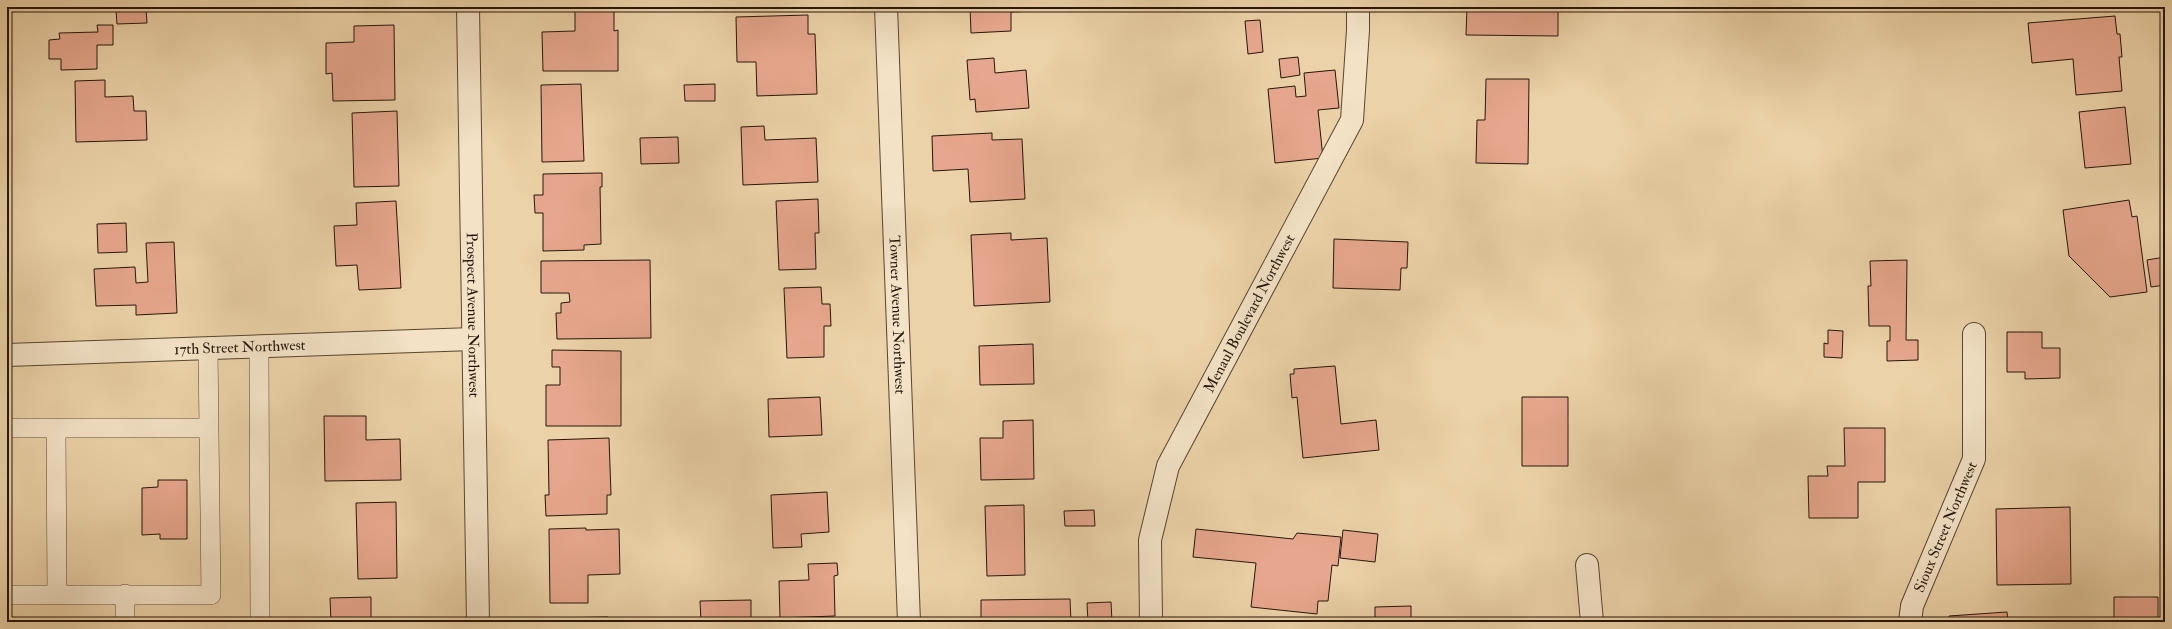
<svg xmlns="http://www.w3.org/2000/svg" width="2172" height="629" viewBox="0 0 2172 629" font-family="'IM FELL Double Pica',serif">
	<rect width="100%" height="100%" fill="#ecd2a8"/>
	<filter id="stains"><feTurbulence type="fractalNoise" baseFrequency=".005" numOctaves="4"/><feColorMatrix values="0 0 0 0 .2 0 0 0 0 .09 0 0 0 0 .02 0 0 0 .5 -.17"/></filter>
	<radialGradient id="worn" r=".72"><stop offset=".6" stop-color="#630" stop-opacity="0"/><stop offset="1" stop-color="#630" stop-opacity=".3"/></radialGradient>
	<path fill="#e7a78e" stroke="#26160b" d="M342 7H381V11H342Z
		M575 7H614V31L618 30V71H543L542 32 575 31Z
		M970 7H1035V11L1011 12V31L971 33Z
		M1467 7H1558V36L1466 35Z
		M146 9 147 23 117 24 116 10Z
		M808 15V34H815L817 94 757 96 756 62H737L736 17Z
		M2115 16 2117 34H2120L2122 57H2119L2122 91 2076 95 2073 59 2032 63 2028 23Z
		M1260 20 1263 52 1248 54 1245 21Z
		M97 25H113V45H97V69L61 70V59H49V40L60 39 59 33 98 32Z
		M394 25 395 100 333 101 332 73 326 74V43L354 42V26Z
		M1298 57 1300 75 1281 78 1279 59Z
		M994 58 995 73 1026 70 1029 108 976 112 975 99 970 100 967 60Z
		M1335 70 1339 108 1318 110 1323 158 1275 163 1268 89 1295 86 1296 97 1306 96 1304 73Z
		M1486 79H1529L1528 164 1476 163 1477 120H1485Z
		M105 80V97L133 96 134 111H146L147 140 76 142 75 81Z
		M581 84 584 161 542 162 541 85Z
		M715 84V101H685L684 85Z
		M2125 107 2131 164 2085 168 2079 112Z
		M397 111 399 186 354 187 352 113Z
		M764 126 765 140 816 138 818 182 743 185 741 127Z
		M992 133V140L1022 139 1025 199 970 202 968 169 933 171 932 136Z
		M678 137 679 163 641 164 640 138Z
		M602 173V187H600L601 244 584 245V250L543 251V213H535L534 195H543V174Z
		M818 199 819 233H815L816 269 779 270 776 201Z
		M2129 200 2132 217 2137 216 2147 292 2110 297 2069 256 2063 210Z
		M396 201 401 288 359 290 357 265 336 266 334 226 357 225 356 203Z
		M126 223 127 252 98 253 97 224Z
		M1011 233V240L1047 238 1050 302 974 306 971 235Z
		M1334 239 1408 242 1407 268H1401L1400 290 1333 288Z
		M174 242 177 313 136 315V305L96 306 94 269 135 267 136 283 148 282 146 243Z
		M2165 257V285L2151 287 2147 260Z
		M650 260 651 338 557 339 556 313H561V303L570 302 569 293H541V261Z
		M1907 260 1906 340H1918V360L1887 361V341H1890V326H1869L1868 286H1871L1870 261Z
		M821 287 822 304H830L831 326H824V357L787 358 784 288Z
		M1828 330 1843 331 1842 358 1824 357V343L1828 344Z
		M2007 332H2042V348H2060V378L2025 379V372H2007Z
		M1033 344 1034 384 980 385 979 346Z
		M552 350 621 351V426H546V385H560V367H552Z
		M1335 366 1341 424 1376 420 1379 450 1303 458 1297 397 1292 398 1290 374H1294V369Z
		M820 397 822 435 769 437 768 399Z
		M1522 397H1568V466H1522Z
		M324 416H366V440L400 439 401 480 325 481Z
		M1033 420 1034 479 981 480 980 438H1003V421Z
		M1844 428H1885V482H1858V518H1809L1808 476H1828L1827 466H1845Z
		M609 438 611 495H607V514L546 516 545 495H549L548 440Z
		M158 480H187V539H160V534L142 535V488L158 487Z
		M827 492 829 532 801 534 802 547 773 548 771 495Z
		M396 502 397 578 358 579 356 503Z
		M1024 505 1025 575 987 576 985 506Z
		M2070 507 2071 584 1997 585 1996 509Z
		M1094 510 1095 526H1065L1064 511Z
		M586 528V530L619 529 620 574 588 575V603H550L549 529Z
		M1196 529 1293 539 1297 533 1341 537 1338 566 1332 565 1328 601H1318L1317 614 1251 607 1256 563 1193 557Z
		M1343 530 1378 534 1375 562 1340 558Z
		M837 563 838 575 834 576 835 616 780 618 779 581 809 580 808 564Z
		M371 597V622H331L330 598Z
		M2114 597H2158V622H2114Z
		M1070 599 1071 622H981V600Z
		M751 600V622H701L700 601Z
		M1111 602 1112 622H1088L1087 603Z
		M1411 606V622H1375V607Z
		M2007 612 2008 622H1949V616Z
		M608 617V622H551V618Z"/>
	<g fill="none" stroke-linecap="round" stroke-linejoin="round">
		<defs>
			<path id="lane" d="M259 346 260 622
				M7 428H209
				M56 428 57 595
				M125 594V622
				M7 595H211L208 348"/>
			<g id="street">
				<path id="s1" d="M468 7 478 622"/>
				<path id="s2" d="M886 7 909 622"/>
				<path id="s3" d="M7 355 473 339"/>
				<path d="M1587 565 1592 622"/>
				<path id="s4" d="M1151 622 1150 540 1168 466 1352 120 1358 30V7"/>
				<path id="s5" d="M1910 622 1912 606 1974 459V334"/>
			</g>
		</defs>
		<use href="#lane" stroke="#584532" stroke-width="20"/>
		<use href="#street" stroke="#584532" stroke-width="24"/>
		<use href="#lane" stroke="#f3e2c6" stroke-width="19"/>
		<use href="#street" stroke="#f3e2c6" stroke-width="22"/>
	</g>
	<g text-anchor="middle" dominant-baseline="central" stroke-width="3" stroke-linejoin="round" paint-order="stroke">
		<g font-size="15" fill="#26160b" stroke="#f3e2c6">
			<text stroke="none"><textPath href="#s4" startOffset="331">Menaul Boulevard Northwest</textPath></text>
			<text stroke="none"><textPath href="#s1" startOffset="308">Prospect Avenue Northwest</textPath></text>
			<text stroke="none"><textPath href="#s2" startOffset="308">Towner Avenue Northwest</textPath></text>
			<text stroke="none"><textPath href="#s3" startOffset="233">17th Street Northwest</textPath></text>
			<text stroke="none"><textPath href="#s5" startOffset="102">Sioux Street Northwest</textPath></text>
		</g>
	</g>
	<rect width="2172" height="629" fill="none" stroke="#ecd2a8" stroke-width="24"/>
	<rect x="8" y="8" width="2156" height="613" fill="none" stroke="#26160b" stroke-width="2"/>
	<rect x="12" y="12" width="2148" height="605" fill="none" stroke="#26160b"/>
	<rect width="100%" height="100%" filter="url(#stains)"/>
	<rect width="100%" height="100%" fill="url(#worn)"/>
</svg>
